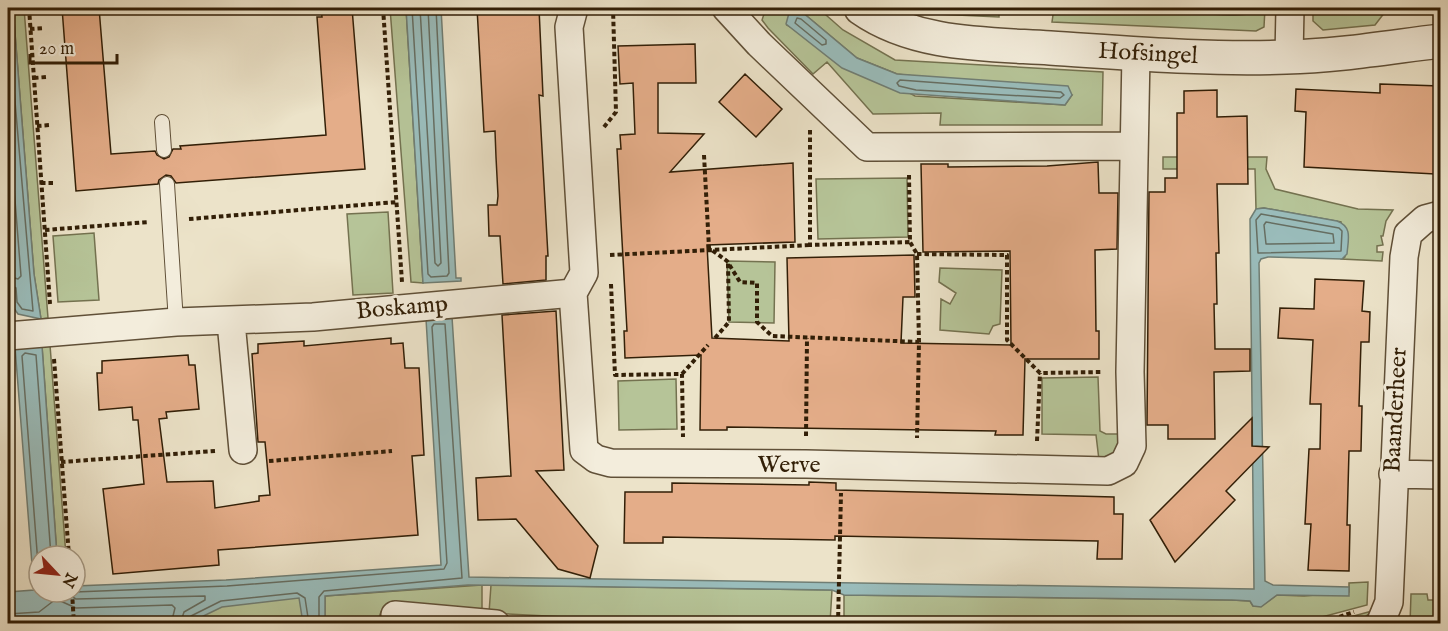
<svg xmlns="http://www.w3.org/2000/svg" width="1448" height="631" viewBox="0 0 1448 631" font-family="'IM FELL English',serif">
	<rect width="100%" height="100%" fill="#ece3c9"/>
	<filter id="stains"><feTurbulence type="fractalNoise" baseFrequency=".00333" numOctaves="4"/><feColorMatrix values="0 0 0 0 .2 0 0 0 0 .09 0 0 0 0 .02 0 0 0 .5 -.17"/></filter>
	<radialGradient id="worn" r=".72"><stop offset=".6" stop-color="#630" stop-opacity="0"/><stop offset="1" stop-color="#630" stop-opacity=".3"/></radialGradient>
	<path fill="#b6c498" stroke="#747250" stroke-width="1.5" fill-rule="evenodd" d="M13 8H24L48 318 41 319 34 274Z
		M390 8H406L423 283 411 282Z
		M771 8H818L843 30 895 60 1103 72 1102 125H940L941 113 873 114 827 62 813 74 768 28 762 20 765 11ZM802 12 857 58 897 74 1072 95 1065 105 915 96 787 25Z
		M903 8H999V17L914 13Z
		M1054 8 1232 15 1250 14V8H1265L1264 27 1256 31 1052 22Z
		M1313 8H1426L1385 12 1375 25 1323 30 1313 21Z
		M1163 157H1267L1266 169 1275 189 1358 209 1393 210 1386 221 1383 236H1381L1383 245 1377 246V252H1383L1382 261 1342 259 1345 257 1341 222 1264 208 1256 209 1255 169H1163Z
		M907 178 908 237 818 239 816 179Z
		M388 212 393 293 353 295 347 214Z
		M94 233 99 300 58 302 53 236Z
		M727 261 775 262 774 323 729 322Z
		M940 268 1002 270 1000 324 993 326 989 334 940 330 941 299 950 304 956 293 939 282Z
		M50 345 66 556H57L42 346Z
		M1098 377 1100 431 1106 434H1123C1120 449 1115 456 1099 460L1096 435 1042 434V378Z
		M676 379 677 429 619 430 618 381Z
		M1368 582 1367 605 1307 621 1268 624H844V595L1232 600 1250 601 1253 606H1261L1277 595 1304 596 1349 592V583Z
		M482 585V612L421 608 381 612 379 617 325 623V596Z
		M491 585 832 590 830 623H682L489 613Z
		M309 592 311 623H8V602Z
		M1411 594H1427L1428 600H1440V623L1410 624Z
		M1372 611 1358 623H1328Z"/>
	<path fill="#9abdbc" stroke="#707e74" stroke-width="1.5" d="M8 8H13L34 274 41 319 18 314 11 304 8 252Z
		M406 8H441L456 278H461V281L423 283Z
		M1100 8H1250V14L1232 15Z
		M802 12 857 58 897 74 1068 86 1072 95 1065 105 900 93 842 68 786 24 789 13Z
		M1264 208 1337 221C1353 227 1348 240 1347 254L1342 259 1268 257 1261 259 1259 263 1265 581 1273 585 1349 587V596L1277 595 1261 607 1253 606 1250 601 1232 600 844 595 832 590 468 585 325 596V623H303L299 598 222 607 189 623 8 624V592L34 590 15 347 42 346 57 556H39V592H75V586L226 580 441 565 426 319 452 317 469 577 1254 589 1250 219 1256 209Z"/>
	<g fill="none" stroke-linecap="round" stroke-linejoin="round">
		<path stroke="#666e62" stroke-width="1.5" d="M412 8 428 274 431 277 447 276 449 273 436 8
			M420 8 435 263 438 266 441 263 428 8
			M797 18 801 19 826 40V44L822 45 795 23Z
			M8 20 33 311 22 309 17 302 16 288 8 284
			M900 80 1061 92 1064 95 1060 98 916 90 899 86 897 83Z
			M8 112 21 276 18 279 8 276
			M1261 214 1339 228 1342 231 1341 251 1258 253 1256 220Z
			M1266 222 1333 234 1334 243 1266 244 1264 225Z
			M39 577 22 356 25 353 36 355 51 556
			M64 592 76 599 205 596V600L184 612 180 624
			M75 592 227 586 444 569 447 563 432 327 434 324H445L462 578 324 591 319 597V624
			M8 614 39 612 56 599 76 608 172 605 175 608 171 624
			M188 624 191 616 221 601 297 593 305 598 309 624"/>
	</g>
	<path fill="#e4ad89" stroke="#321f07" stroke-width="1.5" d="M62 8H99L111 154 155 151 157 155 164 159 169 157 173 149H181L180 146 326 135 317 17H322L321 8H352L365 169 176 183 171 176 166 175 159 180 158 184 76 191Z
		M477 8H539L543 96 539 95 548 256H546V280L503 284 500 236H489L488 205H497L498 196 496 157 495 131 484 132Z
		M695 44 696 83H658V133L704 134 670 172 793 163 795 242 707 245 712 338 789 341 787 258 914 255 915 297H903L901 343 1011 345 1010 251 923 252 921 164H948V167L1047 166 1098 162 1099 193H1118L1117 249 1095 250 1096 331H1099V359H1025L1023 435H995L996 431 790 428 727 427V430H700L701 355 625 358 624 331H627L617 149H621L620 135 635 134 633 83 620 84 618 46Z
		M745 74 782 109 756 137 719 102Z
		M1380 84 1440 86V123H1438L1435 174 1304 167 1306 112 1295 111 1296 89 1380 93Z
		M1217 90V117L1247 116 1248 184H1217L1219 253H1216L1217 304H1214L1215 349H1250V371L1214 372 1215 439H1168V425H1147L1149 192H1165V178H1177V113H1184V91Z
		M1315 279 1364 281 1362 311 1370 312 1369 342H1361L1359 406H1362L1361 451H1349L1347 525H1350L1349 571 1308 570 1311 524H1305L1309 449H1320L1321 404H1310L1313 340 1278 338 1280 308 1314 309Z
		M556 311 564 470 536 471 598 546 590 578 558 569 516 519 478 520 476 478 511 476 502 315Z
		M391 338V344L403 343 405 368H419L424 455 412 456 418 535 218 550 219 565 113 574 103 489 144 484 138 420H133L132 407 99 410 97 373H102V361L188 355 189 365H195L199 409 166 412 167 418 159 419 167 482 213 481 215 508 259 501V496L270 495 265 442H258L252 354 258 353V344L304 341V346Z
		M1252 418V446L1269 447 1226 491 1235 500 1175 562 1150 520Z
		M809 482 836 483V490L1114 497V514H1123L1122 559H1097L1098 541 835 536V540L663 537V543H624L625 492H672V483L809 485Z"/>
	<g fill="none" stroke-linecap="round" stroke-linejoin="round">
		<defs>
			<path id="service" d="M162 122 164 150
				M167 184 176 322"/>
			<path id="minor" d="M574 8 569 27 584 273 573 293 584 450 596 459 611 463 806 464 1108 471 1124 463 1132 446 1130 372 1136 54
				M726 8 759 44 867 147 1133 146
				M1289 57 1290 8
				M231 322 243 450
				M8 336 176 322 313 317 573 293
				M1393 474 1440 475
				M395 615 496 624
				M1380 624 1389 602 1404 257 1408 234 1425 219 1440 215"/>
			<path id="tertiary" d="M861 8C915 46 987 44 1050 48 1128 53 1208 60 1286 57 1338 56 1390 47 1440 41"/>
		</defs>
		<use href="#service" stroke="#605038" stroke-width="16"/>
		<use href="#minor" stroke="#605038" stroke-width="30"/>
		<use href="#tertiary" stroke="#605038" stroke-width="36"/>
		<path stroke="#321f07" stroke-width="4" stroke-dasharray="4.5 3" stroke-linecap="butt" d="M29 8 50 304
			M383 8 402 282
			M30 29 44 28
			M34 78 46 77
			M37 126 50 125
			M604 127 616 112 613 8
			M810 130V245L910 242
			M704 155 709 248 727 261 740 282 757 283V322L772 336 919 342
			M909 175 910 242 917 254 919 342 917 438
			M41 183H53
			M189 219 397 202
			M45 230 149 222
			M917 254 1007 255V340L1040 373 1103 372
			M610 255 810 245
			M611 284 615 375 682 374 683 437
			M715 338 729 322 728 263
			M54 359 69 556
			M682 374 708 345
			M806 436 807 338
			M1037 441 1040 373
			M269 461 392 451
			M61 462 215 451
			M72 592 74 624
			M838 624 841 493
			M1318 624 1354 612"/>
		<use href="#service" stroke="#f3eddc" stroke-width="14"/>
		<use href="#minor" stroke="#f3eddc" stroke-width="27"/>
		<use href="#tertiary" stroke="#f3eddc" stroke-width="33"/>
	</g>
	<g text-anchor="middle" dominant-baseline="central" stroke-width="6" stroke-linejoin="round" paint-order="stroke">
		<g font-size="24" fill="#321f07" stroke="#f3eddc">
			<text transform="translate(1148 54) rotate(3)">Hofsingel</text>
			<text transform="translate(402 308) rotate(-5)">Boskamp</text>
			<text transform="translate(1396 410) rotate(-87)">Baanderheer</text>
			<text x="789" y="465">Werve</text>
		</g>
	</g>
	<rect width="1448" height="631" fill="none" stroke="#ece3c9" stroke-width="30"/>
	<rect x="9" y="9" width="1430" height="613" fill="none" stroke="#321f07" stroke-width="3"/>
	<rect x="15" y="15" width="1418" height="601" fill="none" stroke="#321f07" stroke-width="1.5"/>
	<g transform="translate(57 574) rotate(116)"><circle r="28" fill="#f3eddc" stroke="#a69b87" stroke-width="1.5"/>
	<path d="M0-4.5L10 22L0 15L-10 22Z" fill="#8f2418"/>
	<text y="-9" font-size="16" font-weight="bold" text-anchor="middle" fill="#321f07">N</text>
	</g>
	<path d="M30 54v9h87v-9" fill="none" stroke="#321f07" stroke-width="3"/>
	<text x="39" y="54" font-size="18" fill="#321f07" stroke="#f3eddc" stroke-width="4.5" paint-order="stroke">20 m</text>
	<rect width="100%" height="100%" filter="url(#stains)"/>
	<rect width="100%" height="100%" fill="url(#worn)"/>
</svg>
